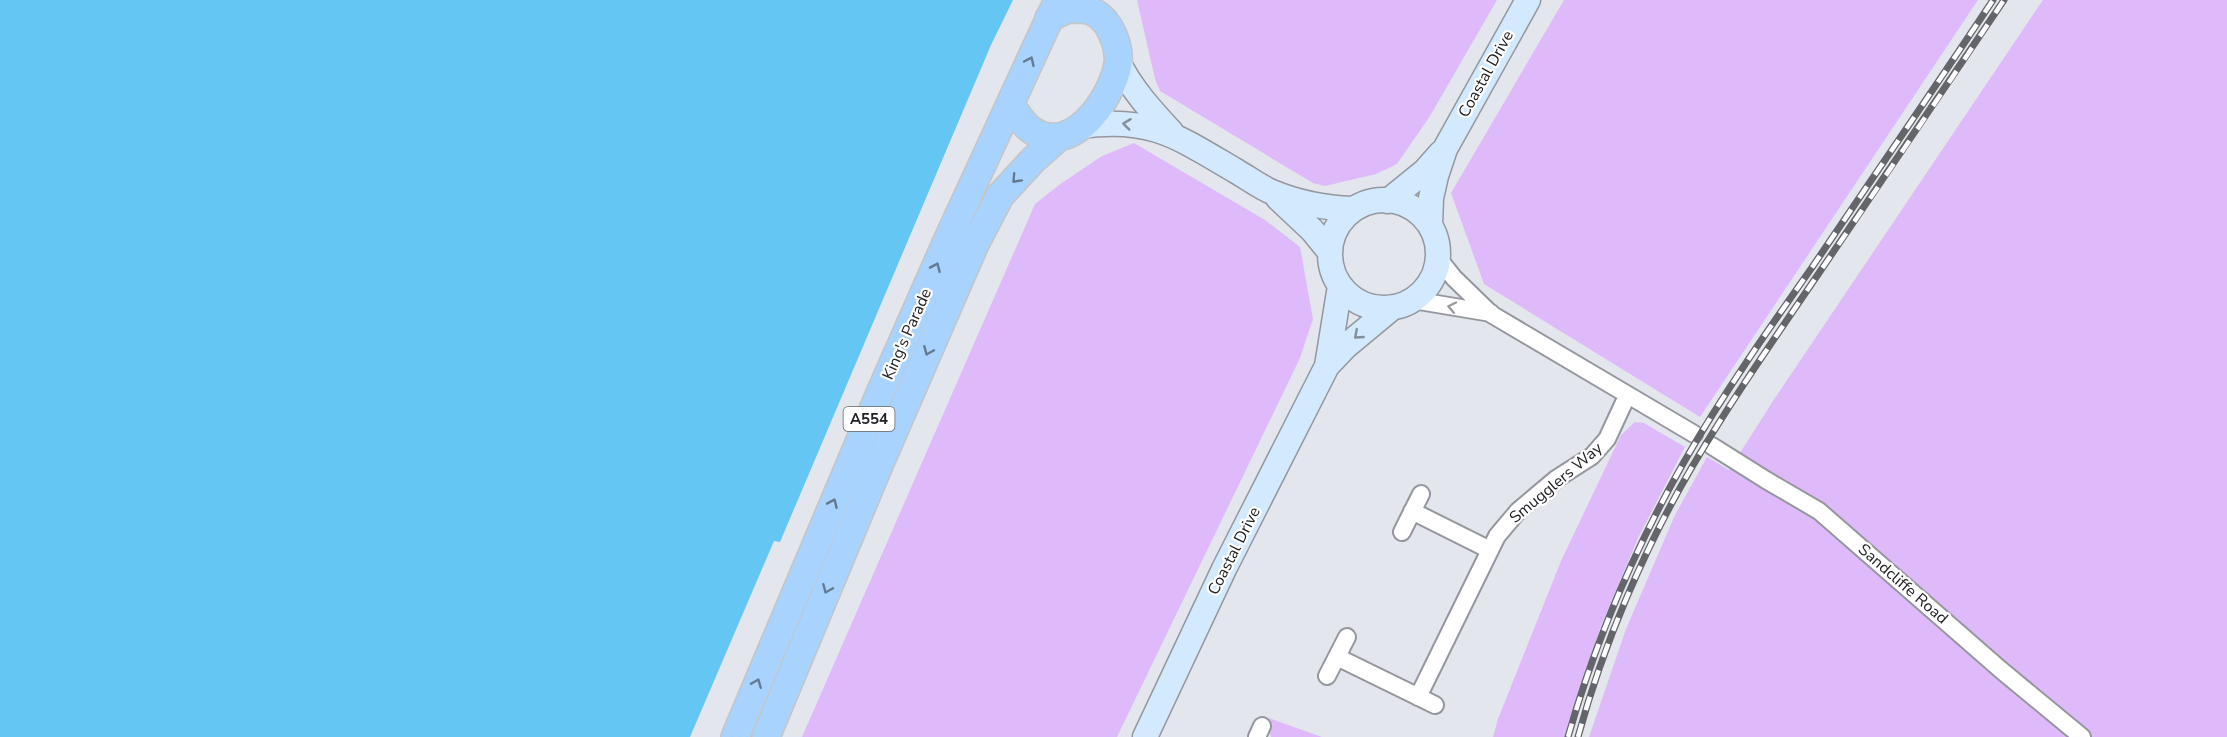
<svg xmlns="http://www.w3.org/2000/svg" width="2227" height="737" viewBox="0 0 2227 737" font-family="'Nunito Sans',sans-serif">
	<rect width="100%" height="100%" fill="#e3e6ed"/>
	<path fill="#dfbafa" d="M1137 0H1497L1430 116 1397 164 1376 174 1325 186 1313 183 1160 91 1155 79Z
		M1564 0H1978L1700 417 1484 284 1451 193Z
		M2043 0H2227V737H1589L1626 629 1675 515 1707 457 1729 470 1775 398Z
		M1134 143 1265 220 1300 247 1313 319 1300 358 1117 737H802L1035 204 1059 185 1102 156Z
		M1635 422 1644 423 1685 447 1639 536 1601 626 1565 737H1493L1498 719 1561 561 1621 435Z
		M1263 716 1322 737H1271Z"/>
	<path fill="#64c6f2" d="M0 0H1013L991 45 780 542 774 541 690 737H0Z"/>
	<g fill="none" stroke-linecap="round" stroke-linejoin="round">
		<defs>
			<path id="street" d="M1438 258 1454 278 1491 314 1694 434
				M1413 300 1491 313
				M1712 446 1766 480 1819 511 2001 670 2082 737
				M1412 511 1490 550
				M1402 532 1421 494
				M1337 657 1435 705
				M1327 676 1347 637
				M1418 697 1497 536 1518 511 1556 479 1592 456 1607 439 1627 396
				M1257 737 1262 726"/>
			<path id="secondary" d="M1118 62C1133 91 1150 109 1172 133
				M1081 126C1151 116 1178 137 1236 171 1248 178 1260 187 1272 192 1298 203 1326 208 1353 209
				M1278 198 1312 230 1330 252
				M1330 254a54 54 0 1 1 108 0a54 54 0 1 1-108 0Z
				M1388 201 1425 171 1441 153
				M1430 225 1431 198 1436 176 1445 149 1528 0
				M1327 366 1340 286
				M1145 737 1224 569 1327 366 1346 346 1393 307"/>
			<path id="primary" d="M1010 104C1016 112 1022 123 1030 129 1070 160 1112 99 1118 64 1120 46 1110 20 1093 12 1088 9 1077 9 1071 9 1064 10 1056 15 1049 18
				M735 737 880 393 947 241 1058 0
				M766 737 877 470 975 244 1000 196 1033 160 1058 138"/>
		</defs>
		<use href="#street" stroke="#95979e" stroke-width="20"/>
		<use href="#secondary" stroke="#95979e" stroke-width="27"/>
		<use href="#primary" stroke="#c5c5c6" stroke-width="30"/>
		<use href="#street" stroke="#fff" stroke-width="16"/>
		<use href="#secondary" stroke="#d3e9fe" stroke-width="24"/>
		<use href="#primary" stroke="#a7d3fe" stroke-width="27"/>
		<defs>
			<path id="rail" d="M1568 737C1595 642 1635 548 1684 462 1723 394 1768 330 1813 266 1873 177 1934 89 1993 0
				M1578 737C1603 645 1644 549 1692 467 1732 399 1777 335 1821 270 1883 180 1944 90 2004 0"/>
		</defs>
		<use href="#rail" stroke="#636569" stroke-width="7"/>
		<use href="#rail" stroke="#fff" stroke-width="4.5" stroke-dasharray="14" stroke-linecap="butt"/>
	</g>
	<defs><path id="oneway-chevron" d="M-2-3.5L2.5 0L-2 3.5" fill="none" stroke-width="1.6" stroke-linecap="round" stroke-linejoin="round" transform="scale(1.5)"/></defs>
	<g stroke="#647a91">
		<use href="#oneway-chevron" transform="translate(1030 61) rotate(-65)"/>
		<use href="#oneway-chevron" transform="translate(1016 179) rotate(133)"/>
		<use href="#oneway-chevron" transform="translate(936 267) rotate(-66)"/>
		<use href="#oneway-chevron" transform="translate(928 351) rotate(113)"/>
		<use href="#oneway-chevron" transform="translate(833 503) rotate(-66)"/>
		<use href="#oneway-chevron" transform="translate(827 589) rotate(113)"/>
		<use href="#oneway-chevron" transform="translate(757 683) rotate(-68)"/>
	</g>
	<g stroke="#828f9c">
		<use href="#oneway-chevron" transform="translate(1127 124) rotate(-173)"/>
		<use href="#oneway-chevron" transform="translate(1358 335) rotate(139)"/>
	</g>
	<use stroke="#9b9b9c" href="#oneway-chevron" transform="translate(1452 307) rotate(-168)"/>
	<g text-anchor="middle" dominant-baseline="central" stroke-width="4.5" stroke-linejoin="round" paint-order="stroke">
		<rect fill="#fff" stroke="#636466" stroke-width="1.5" x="843.5" y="407" width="51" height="24" rx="4.5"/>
		<g font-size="15" font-weight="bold" fill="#202124">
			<text x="869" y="419">A554</text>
		</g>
		<g font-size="16" fill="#202124" stroke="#fff">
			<text transform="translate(1486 74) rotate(-61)">Coastal Drive</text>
			<text transform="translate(907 334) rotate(-66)">King's Parade</text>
			<text transform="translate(1556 483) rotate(-40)">Smugglers Way</text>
			<text transform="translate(1234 551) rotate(-63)">Coastal Drive</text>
			<text transform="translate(1903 584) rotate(41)">Sandcliffe Road</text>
		</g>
	</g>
</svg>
